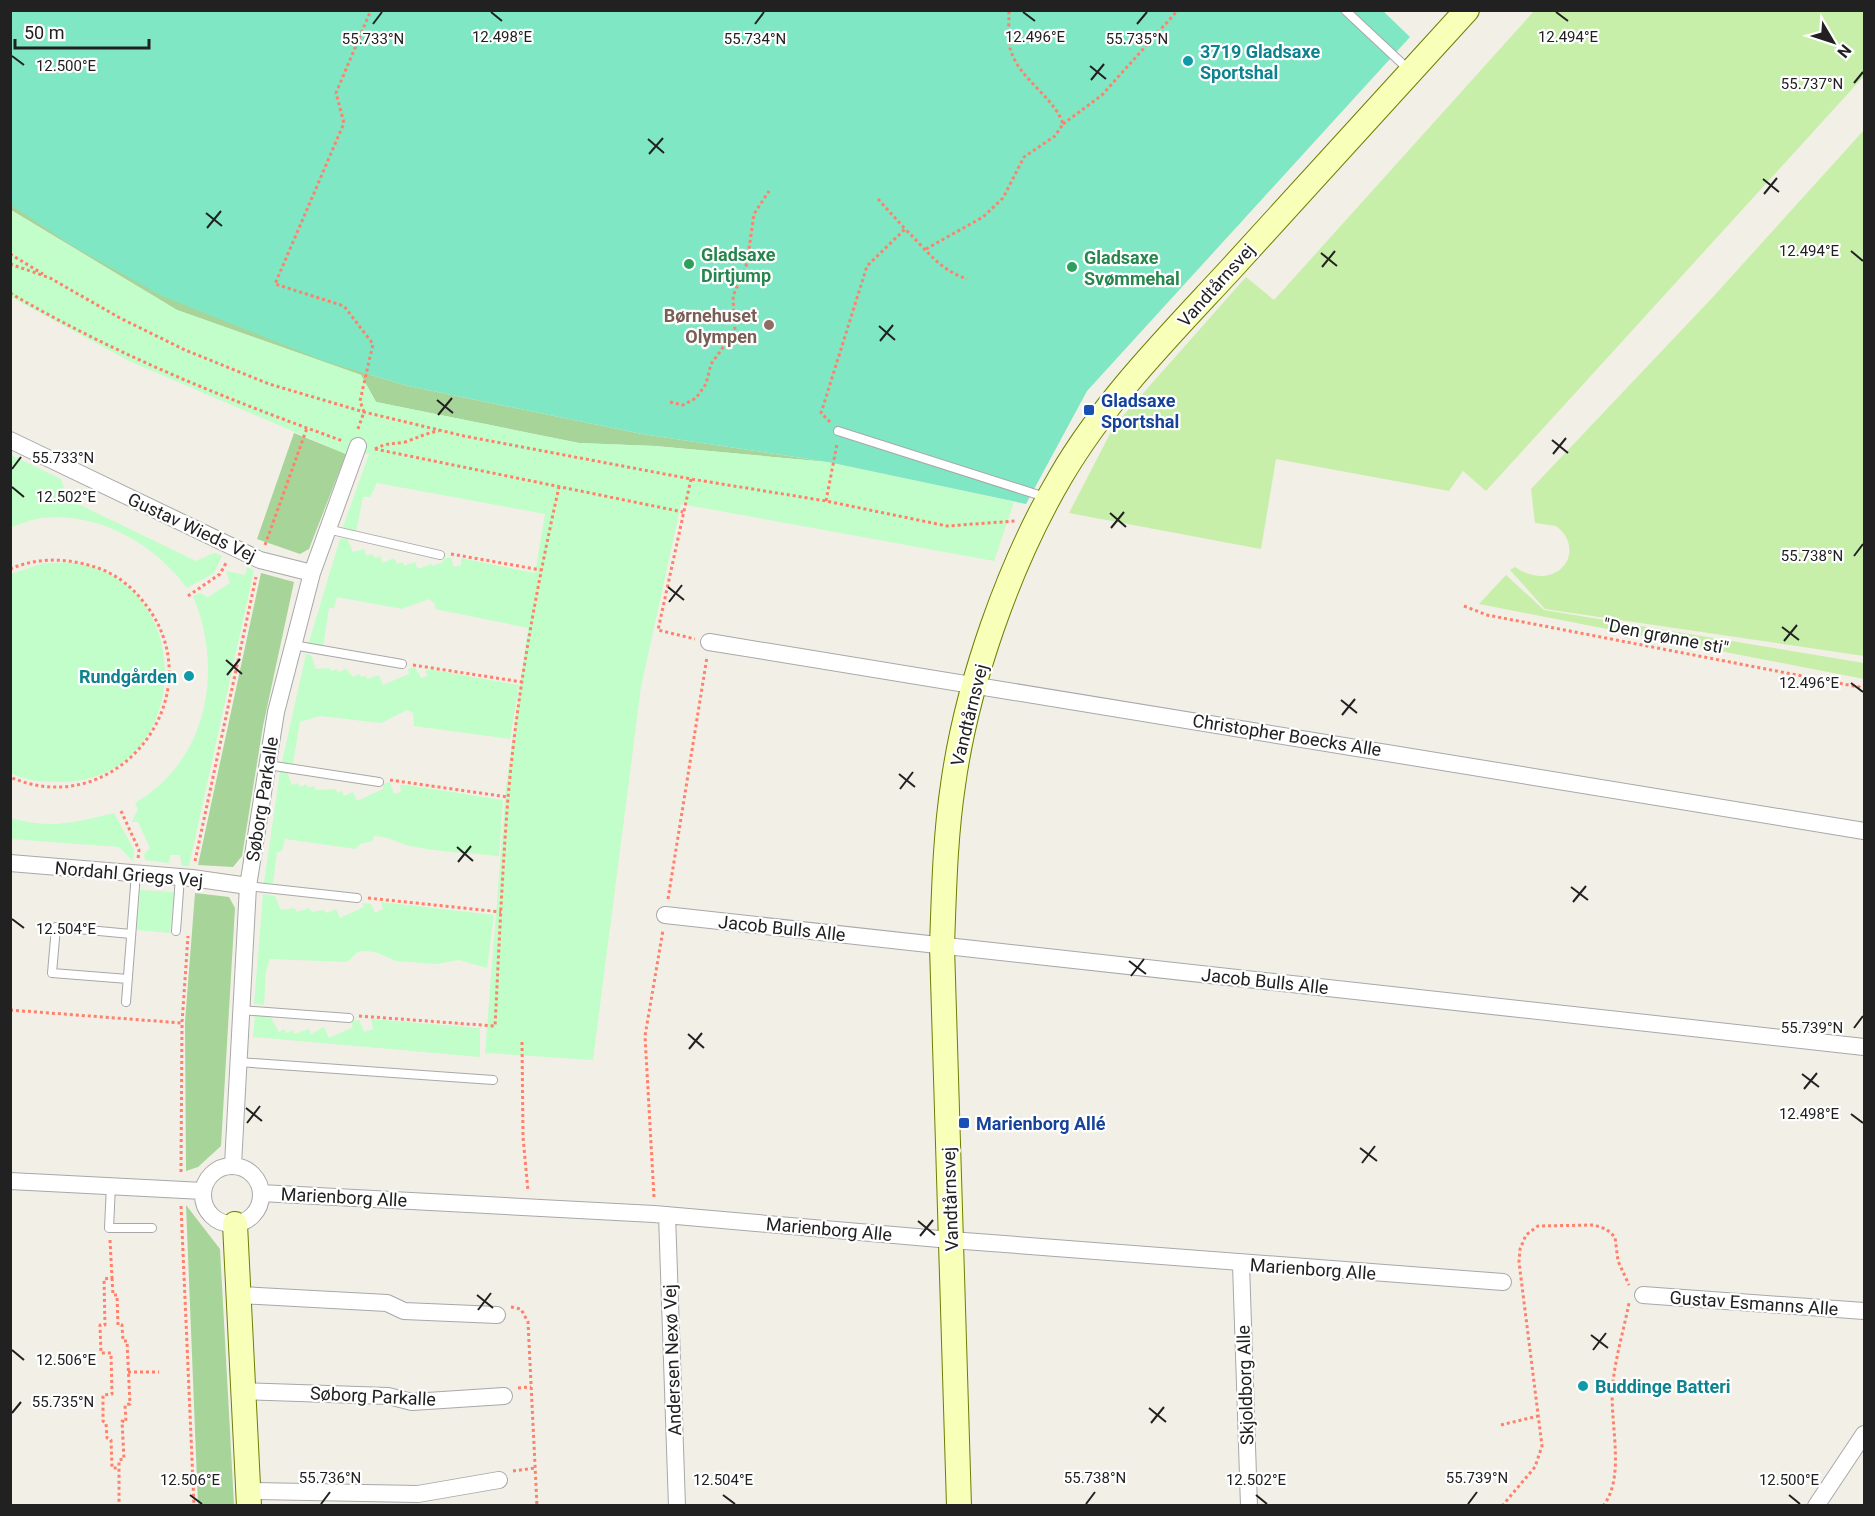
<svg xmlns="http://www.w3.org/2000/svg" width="1875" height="1516" viewBox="0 0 1875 1516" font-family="Roboto,sans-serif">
	<rect width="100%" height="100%" fill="#f2efe7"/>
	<path fill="#c8efa9" d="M1534 11H1864V76L1486 491 1463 471 1449 491 1276 459 1261 549 1069 513 1114 426 1246 277 1274 300Z
		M1864 130V656L1545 609 1510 570 1515 567C1556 595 1589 551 1556 526L1535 523 1531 489 1712 298Z
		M1506 575 1544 610 1864 663V679L1479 604Z"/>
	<path fill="#a7d498" d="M10 168 371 375 408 386 642 434 828 462 655 446 579 443 376 402 361 375 177 310 11 210Z
		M294 433 346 454 309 549 300 554 257 539Z
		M261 573 294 582 263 726 242 856 233 867 198 865Z
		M195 893 229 897 235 908 221 1146 198 1167 186 1171 185 1022Z
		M186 1205 220 1249 234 1505H198Z"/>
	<path fill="#c1fec9" d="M10 210 177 310 361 375 376 402 579 443 655 446 828 462 1014 502 994 561 681 504 641 687 593 1060 485 1053 506 787 528 628 435 609V604L429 599 402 609 337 597 334 608H329L323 647 308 645 340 539 347 538 353 552 364 549 366 556 373 554 375 558 380 556 383 563 394 558 397 564 403 562 404 566 415 562 418 569 431 564 433 566 443 562 444 558H451L454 567 461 565V558L535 573 545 514 377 483 370 497H363L356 532 343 527 369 454H346L129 361 11 297Z
		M11 455 61 479 68 499 196 561 214 553 222 556 214 573 187 588C154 543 98 512 42 518 32 519 21 524 11 527Z
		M44 563C54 563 66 562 76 563 204 586 190 783 59 782 43 782 26 781 11 773V574Z
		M247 567 254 570 189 866H182L180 855H170L169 863 145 860 144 854 150 848 138 822H132L138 809 135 803C208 761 224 669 193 596L200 593 208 597 230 583 226 571 245 575Z
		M306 654 311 655 316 669 329 668 331 671 337 669 338 672 346 669 353 677 359 674 361 677 366 676 367 679 379 675 383 685 409 674 408 669 415 667 421 678 427 676 426 670H433L519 685 510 739 414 726 413 713 407 710 381 723 320 716 300 722 293 764 282 762Z
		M280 772H287L292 785 298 783 300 787 306 784 308 788 314 786 316 790 336 789 337 793 342 791 344 796 353 792 357 801 383 789V784L390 782 394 794 401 792 400 785H407L503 800 499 856C469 853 438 852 410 846 397 843 388 836 374 836L372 841 360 844 356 849 285 839 282 851 277 852 273 883H264Z
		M114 813 134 850 133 861 119 847 11 839V818C50 829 74 823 114 813Z
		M140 890 174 892 170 933 137 930Z
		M263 894 275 896 281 910 294 908 297 912 309 908 312 912 324 910 326 913 336 909 340 918 364 907 362 903 371 904 375 913 383 909 381 902 494 915 487 968 459 960 436 964 396 961 375 952 365 951 358 952 347 962 270 959 266 971 264 1005 254 1004Z
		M255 1015 271 1018 279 1032 284 1029 286 1033 293 1030 294 1034 309 1029 311 1034 324 1027 329 1038 353 1027 351 1021 359 1020 364 1032 373 1029 371 1019 480 1028V1057L253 1037Z"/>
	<path fill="#7fe7c4" d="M1382 10 1410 37 1087 391 1026 504 828 462 642 434 408 386 324 361 160 295 71 245 11 205 10 11Z"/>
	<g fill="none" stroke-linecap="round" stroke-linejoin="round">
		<defs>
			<path id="lane" d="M1345 10 1408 69
				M838 431 1045 497
				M327 529 440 555
				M293 645 402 664
				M268 765 379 782
				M248 886 357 898
				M176 931 180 877
				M128 979 52 973 56 927 131 934
				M126 1002 136 873
				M240 1010 349 1018
				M238 1062 493 1080
				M111 1185 109 1228H152"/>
			<path id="street" d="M10 440 260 560 312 573
				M709 642 1864 831
				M10 863 192 878 248 886
				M665 915 1864 1047
				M233 1165 248 886 276 712 312 573 358 446
				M203 1195a29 29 0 1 1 58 0a29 29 0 1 1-58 0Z
				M10 1181 203 1191
				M261 1193 654 1214 951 1240 1503 1282
				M667 1215 677 1506
				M1241 1264 1249 1506
				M240 1295 387 1303 404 1311 497 1315
				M1643 1295 1864 1311
				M242 1391 388 1396 412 1402 504 1396
				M248 1491 418 1494 499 1480
				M1816 1506 1864 1434"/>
			<path id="secondary" d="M235 1224 249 1506
				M959 1506 942 946C944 892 945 838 953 785 967 684 1009 564 1061 476 1106 399 1170 335 1230 270 1309 183 1388 97 1467 10"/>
		</defs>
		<use href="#lane" stroke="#a8a8a8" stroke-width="10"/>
		<use href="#street" stroke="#a8a8a8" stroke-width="18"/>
		<use href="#secondary" stroke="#6b8000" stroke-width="26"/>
		<path stroke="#ff816b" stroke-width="3" stroke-dasharray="3 3" stroke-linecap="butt" d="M1063 124 1102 95 1178 10
			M878 199 905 229
			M926 249 983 217 1003 198 1024 157 1055 136 1063 124C1053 95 1018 79 1010 48 1008 37 1009 22 1009 10
			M10 254 43 274
			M10 264 50 278 120 318 185 350 269 384 364 412 464 436 691 479 826 501 947 526 1015 521
			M10 293C116 355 228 400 343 441
			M670 402 683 405 696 398 706 384 711 364 735 331 733 296 747 263 754 214 769 191
			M830 422 821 413 867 266 905 229C927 250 938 269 967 279
			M358 429 364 412 360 401 373 344 344 306 275 284 344 123 336 93 371 10
			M375 449 683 512
			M375 449C385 443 394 444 405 442 417 438 426 433 439 431
			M691 479 658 630 695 639
			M826 501 837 444
			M265 545 307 428
			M451 554 541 570
			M10 569C38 557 67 558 95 567 114 573 130 585 142 600 219 691 119 825 10 777
			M188 596 220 574 226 563
			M1464 606 1487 615 1864 688
			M413 665 522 682
			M390 780 508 797
			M121 811 139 850 138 859
			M195 861 256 577
			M368 898 501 912
			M668 899 707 657
			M10 1010 182 1023
			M359 1016 495 1026C499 950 502 874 508 798 517 693 536 590 559 487
			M522 1042 523 1137 528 1191
			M181 1172 182 1023 188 936
			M654 1197 645 1036 663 930
			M181 1206 194 1506
			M110 1240 112 1278 104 1279 105 1325H100L101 1353H111L112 1394 103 1395V1421L106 1423 107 1438 111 1440 112 1468H119V1506
			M112 1278 113 1295H117L118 1325H122L123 1341H127L130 1404 125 1405 126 1422 122 1421 124 1459 119 1460V1467
			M511 1307 521 1309 528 1322 537 1506
			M128 1372H159
			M518 1388 531 1387
			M1501 1425 1538 1416
			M513 1471 535 1468
			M1502 1506 1535 1467 1542 1446 1519 1262 1520 1249 1526 1235 1538 1226 1594 1225 1606 1229 1615 1237 1618 1261 1629 1285
			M1603 1506C1627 1476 1608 1418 1613 1382 1616 1355 1624 1329 1629 1303"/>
		<use href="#lane" stroke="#fff" stroke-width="8"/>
		<use href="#street" stroke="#fff" stroke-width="16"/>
		<use href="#secondary" stroke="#f8ffb8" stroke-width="24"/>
	</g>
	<path fill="none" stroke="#212121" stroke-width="2" d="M491 12 502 21M1023 12 1035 21M1556 12 1568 21M373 24 382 12M755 24 764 12M1137 24 1147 12M12 56 24 65M1090 66 1106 79M1091 80 1104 64M1854 83 1863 72M648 139 664 153M649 154 663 138M1763 179 1779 192M1764 194 1777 178M206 213 222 226M207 228 221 211M1851 251 1863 261M1321 253 1337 266M1322 267 1335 251M879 326 895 340M880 341 893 325M437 400 453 413M438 415 452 398M1552 440 1568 453M1553 454 1566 438M12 469 21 457M12 487 24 497M1110 513 1126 527M1111 528 1124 512M1854 556 1863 544M668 587 684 600M669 602 682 585M1782 627 1799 640M1784 641 1797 625M226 660 242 674M227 675 240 659M1851 683 1863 692M1341 700 1357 713M1342 715 1355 699M899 774 915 787M900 789 913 772M457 847 473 861M458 862 471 846M1571 887 1588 900M1573 902 1586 886M12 919 24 928M1129 961 1146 974M1131 976 1144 959M1854 1028 1863 1016M688 1034 704 1048M689 1049 702 1033M1802 1074 1819 1087M1804 1089 1817 1073M246 1108 262 1121M1851 1114 1863 1123M247 1123 260 1106M1360 1148 1377 1161M1362 1163 1375 1146M918 1221 935 1235M920 1236 933 1220M477 1295 493 1308M478 1310 491 1293M1591 1335 1608 1348M12 1350 24 1360M1593 1350 1606 1333M1149 1408 1166 1422M12 1413 21 1402M1151 1423 1164 1407M190 1495 202 1504M723 1495 735 1504M1256 1495 1267 1504M1789 1495 1800 1504M321 1504 330 1492M1086 1504 1095 1492M1468 1504 1477 1492"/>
	<g fill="#0f9aa8" stroke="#fff" stroke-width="2">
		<circle cx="1188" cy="61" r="6"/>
		<circle cx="189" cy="676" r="6"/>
		<circle cx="1583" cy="1386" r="6"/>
	</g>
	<g fill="#2e9e5b" stroke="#fff" stroke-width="2">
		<circle cx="689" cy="264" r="6"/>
		<circle cx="1072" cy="267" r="6"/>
	</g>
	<circle fill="#8d6e63" stroke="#fff" stroke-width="2" cx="769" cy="325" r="6"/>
	<g fill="#1a4fb4" stroke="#fff" stroke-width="2">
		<rect x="1083" y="404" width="12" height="12" rx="3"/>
		<rect x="958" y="1117" width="12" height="12" rx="3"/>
	</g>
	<g text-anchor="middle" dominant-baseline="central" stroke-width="4.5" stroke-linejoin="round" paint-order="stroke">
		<g font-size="18" font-weight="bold" fill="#0d838f" stroke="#fff" text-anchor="start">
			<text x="1200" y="51">3719 Gladsaxe<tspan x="1200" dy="21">Sportshal</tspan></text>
			<text x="177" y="676" text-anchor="end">Rundgården</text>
			<text x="1595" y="1386">Buddinge Batteri</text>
		</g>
		<g font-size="18" font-weight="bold" fill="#27864d" stroke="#fff" text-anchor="start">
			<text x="701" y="254">Gladsaxe<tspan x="701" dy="21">Dirtjump</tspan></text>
			<text x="1084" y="257">Gladsaxe<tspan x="1084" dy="21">Svømmehal</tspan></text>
		</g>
		<g font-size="18" fill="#212121" stroke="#fff">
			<text transform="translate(1216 285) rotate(-48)">Vandtårnsvej</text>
			<text transform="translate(192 527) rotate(25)">Gustav Wieds Vej</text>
			<text transform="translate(1666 636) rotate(11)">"Den grønne sti"</text>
			<text transform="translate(969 715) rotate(-76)">Vandtårnsvej</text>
			<text transform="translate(1287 735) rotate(9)">Christopher Boecks Alle</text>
			<text transform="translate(262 799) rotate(-81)">Søborg Parkalle</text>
			<text transform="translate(129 874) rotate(5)">Nordahl Griegs Vej</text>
			<text transform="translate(782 928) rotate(6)">Jacob Bulls Alle</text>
			<text transform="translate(1265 981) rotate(6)">Jacob Bulls Alle</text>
			<text transform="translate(344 1197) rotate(3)">Marienborg Alle</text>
			<text transform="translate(950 1199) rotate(-92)">Vandtårnsvej</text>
			<text transform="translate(829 1229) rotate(5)">Marienborg Alle</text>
			<text transform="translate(1313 1269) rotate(4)">Marienborg Alle</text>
			<text transform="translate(1754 1303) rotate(4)">Gustav Esmanns Alle</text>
			<text transform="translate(672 1360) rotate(-92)">Andersen Nexø Vej</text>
			<text transform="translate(1245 1385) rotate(-92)">Skjoldborg Alle</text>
			<text transform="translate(373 1396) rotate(3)">Søborg Parkalle</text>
		</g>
		<g font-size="18" font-weight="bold" fill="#785e54" stroke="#fff" text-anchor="end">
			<text x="757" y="315">Børnehuset<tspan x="757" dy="21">Olympen</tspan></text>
		</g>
		<g font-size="18" font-weight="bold" fill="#164399" stroke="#fff" text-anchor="start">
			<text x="1101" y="400">Gladsaxe<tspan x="1101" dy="21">Sportshal</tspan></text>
			<text x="976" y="1123">Marienborg Allé</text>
		</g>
	</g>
	<g font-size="15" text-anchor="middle" fill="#212121" stroke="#fff" stroke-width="4.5" stroke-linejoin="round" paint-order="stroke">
		<text x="502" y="42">12.498°E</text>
		<text x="1035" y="42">12.496°E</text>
		<text x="1568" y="42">12.494°E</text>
		<text x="373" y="44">55.733°N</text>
		<text x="755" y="44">55.734°N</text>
		<text x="1137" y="44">55.735°N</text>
		<text x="66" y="71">12.500°E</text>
		<text x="1812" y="89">55.737°N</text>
		<text x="1809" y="256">12.494°E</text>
		<text x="63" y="463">55.733°N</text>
		<text x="66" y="502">12.502°E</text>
		<text x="1812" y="561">55.738°N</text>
		<text x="1809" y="688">12.496°E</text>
		<text x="66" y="934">12.504°E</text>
		<text x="1812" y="1033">55.739°N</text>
		<text x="1809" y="1119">12.498°E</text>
		<text x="66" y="1365">12.506°E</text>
		<text x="63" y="1407">55.735°N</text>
		<text x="330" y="1483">55.736°N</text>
		<text x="1095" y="1483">55.738°N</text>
		<text x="1477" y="1483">55.739°N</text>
		<text x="190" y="1485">12.506°E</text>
		<text x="723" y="1485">12.504°E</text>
		<text x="1256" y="1485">12.502°E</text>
		<text x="1789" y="1485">12.500°E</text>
	</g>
	<rect width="1875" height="1516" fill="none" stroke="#212121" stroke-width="24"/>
	<g transform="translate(1833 42) rotate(129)" stroke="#ffffff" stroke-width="4.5" paint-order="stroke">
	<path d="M0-4.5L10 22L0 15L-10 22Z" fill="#212121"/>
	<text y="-9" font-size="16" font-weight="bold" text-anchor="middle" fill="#212121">N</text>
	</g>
	<path d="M15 39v9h134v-9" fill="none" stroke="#212121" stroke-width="3"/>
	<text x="24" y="39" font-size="18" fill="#212121" stroke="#ffffff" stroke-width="4.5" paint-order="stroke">50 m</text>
</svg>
